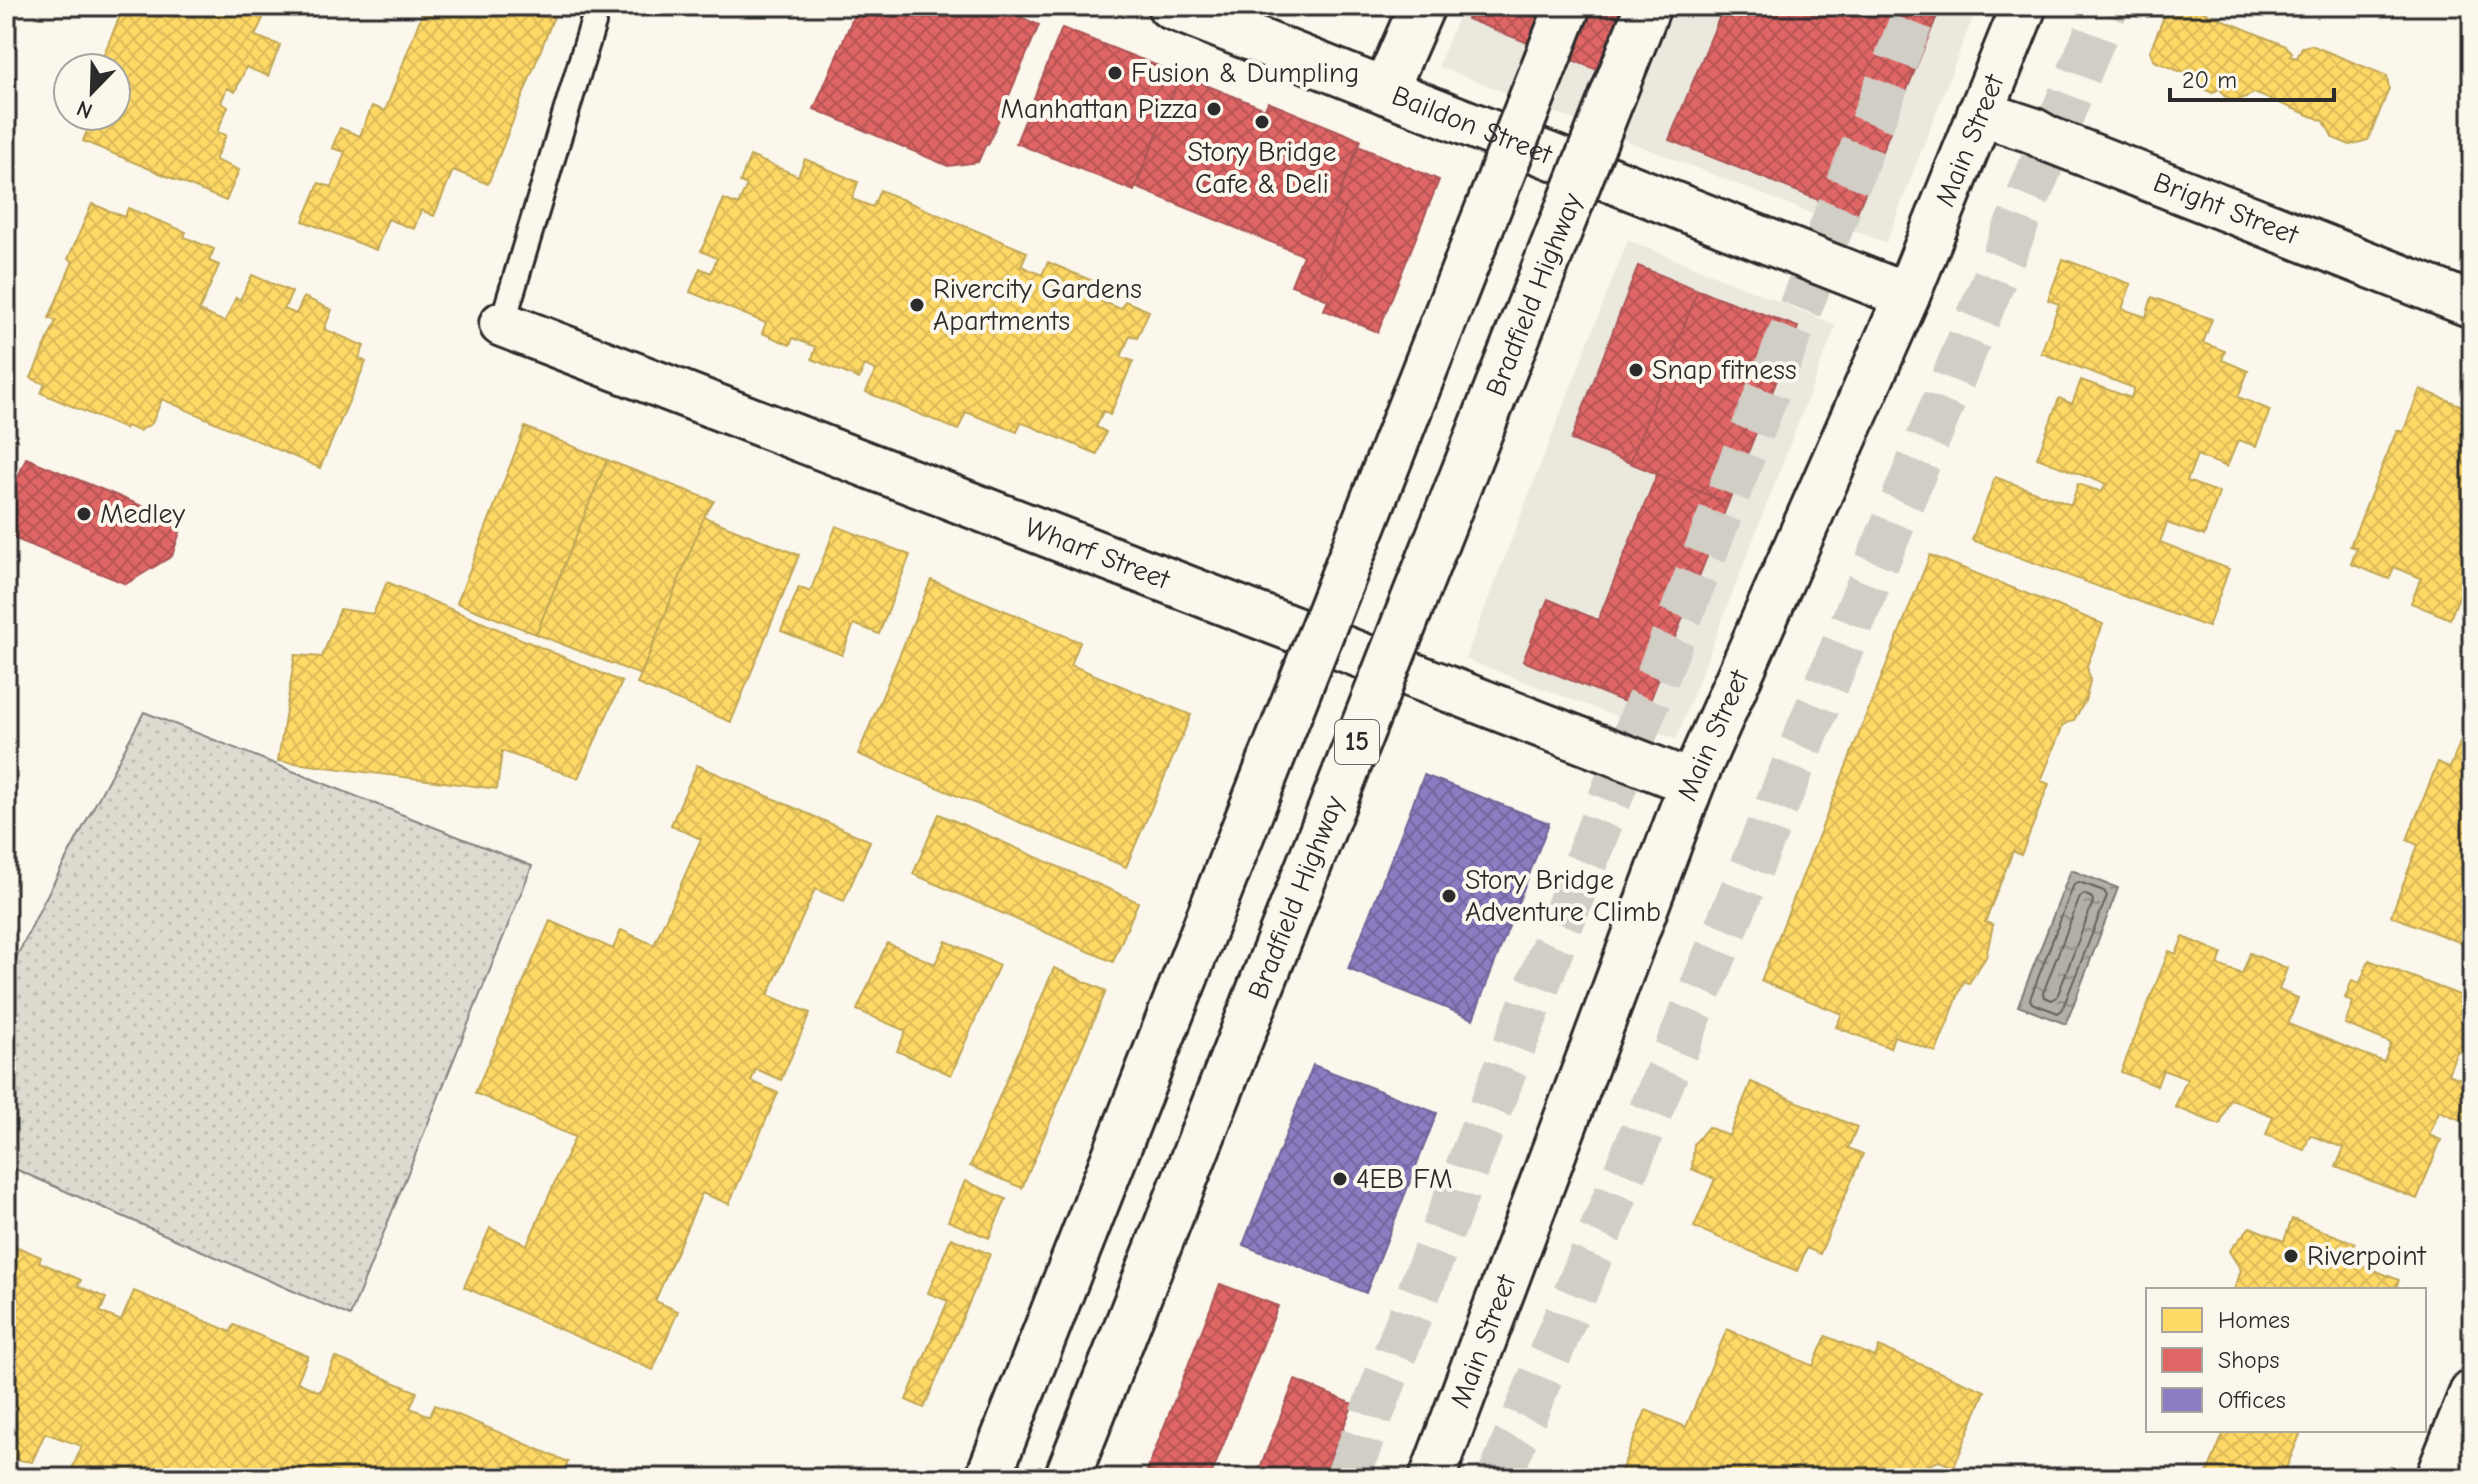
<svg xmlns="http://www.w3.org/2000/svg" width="2478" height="1484" viewBox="0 0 2478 1484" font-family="'Comic Neue',sans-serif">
	<defs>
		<pattern id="park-dots" width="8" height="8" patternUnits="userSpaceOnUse" patternTransform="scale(2)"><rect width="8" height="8" fill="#dddad0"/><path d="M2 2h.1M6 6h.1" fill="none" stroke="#bebbb3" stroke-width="1.8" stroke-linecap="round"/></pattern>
		<pattern id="water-ripples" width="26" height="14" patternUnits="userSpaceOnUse" patternTransform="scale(2)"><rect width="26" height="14" fill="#b1afa7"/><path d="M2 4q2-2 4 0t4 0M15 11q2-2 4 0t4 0" fill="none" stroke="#908f88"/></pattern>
		<pattern id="homes-cross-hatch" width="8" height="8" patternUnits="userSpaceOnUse" patternTransform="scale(2)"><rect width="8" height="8" fill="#ffd966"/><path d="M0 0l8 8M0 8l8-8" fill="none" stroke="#dbba59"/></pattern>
		<pattern id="shops-cross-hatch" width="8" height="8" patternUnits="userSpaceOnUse" patternTransform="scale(2)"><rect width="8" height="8" fill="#e06666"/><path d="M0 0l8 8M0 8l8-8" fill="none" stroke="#b65454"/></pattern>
		<pattern id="offices-cross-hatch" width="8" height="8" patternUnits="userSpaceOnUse" patternTransform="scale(2)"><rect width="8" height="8" fill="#8e7cc3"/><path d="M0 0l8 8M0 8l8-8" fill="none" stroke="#74669f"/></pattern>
	</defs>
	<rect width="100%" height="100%" fill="#fbf7ec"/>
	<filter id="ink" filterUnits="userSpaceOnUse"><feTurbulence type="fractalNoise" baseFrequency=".0125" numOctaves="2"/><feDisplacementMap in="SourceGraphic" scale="16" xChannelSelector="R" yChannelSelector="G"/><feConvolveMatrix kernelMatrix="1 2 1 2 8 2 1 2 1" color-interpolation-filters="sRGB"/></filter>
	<g filter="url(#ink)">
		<path fill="#ebe8de" d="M1463 6H1977L1886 243 1438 66Z
			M1628 240 1836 325 1676 739 1465 659Z"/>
		<path fill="url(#park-dots)" stroke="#84827e" stroke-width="2" d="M144 712 532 866 350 1316 6 1165V979L44 901Z"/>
		<path fill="url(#water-ripples)" stroke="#7b7a75" stroke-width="2" d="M2071 870 2118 888 2066 1024 2018 1006Z"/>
		<path fill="url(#homes-cross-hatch)" stroke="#bfa554" stroke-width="2" d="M124 6H258L256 12 264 16 255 36 280 45 268 76 246 67 235 92 227 88 221 103 228 107 217 132 226 135 215 160 239 170 226 201 83 141 93 116H116V68L99 66Z
			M425 6H558L488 184 453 170 434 216 421 210 414 229 388 219 376 250 303 221 319 183 332 187 345 152 332 148 340 128 360 136 372 106 385 111Z
			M2190 6 2286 46 2292 52 2290 56 2297 58 2302 47 2311 45 2387 76 2389 89 2368 140 2350 145 2333 138 2324 121 2254 93 2237 101 2224 96 2220 88 2213 93 2199 87 2197 78 2154 61 2150 51 2168 7Z
			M750 156 798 176 805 159 858 182 852 199 873 207 880 190 1027 252 1021 266 1042 275 1048 262 1102 285 1096 299 1121 309 1125 301 1149 311 1137 338 1130 335 1121 357 1133 361 1110 415 1103 411 1096 427 1106 432 1097 454 1021 422 1017 432 966 412 958 430 866 392 876 370 864 365 859 379 812 359 816 347 793 338 790 345 762 333 766 323 690 292 700 268 711 273 717 258 701 251 724 199 738 205 747 185 740 182Z
			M92 204 125 217 128 208 186 232 184 237 214 249 209 261 219 265 199 311 225 322 236 297 240 300 252 275 292 292 284 309 296 314 304 297 332 310 324 329 364 346 359 358 366 362 320 468 162 399 152 423 139 431 126 426 125 429 41 393 45 384 31 378 56 321 49 318 73 261 68 259Z
			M2063 259 2131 284 2122 309 2146 317 2152 297 2212 319 2203 343 2225 351 2222 360 2248 371 2238 397 2270 410 2256 446 2238 440 2227 467 2197 455 2187 481 2219 493 2204 536 2167 523 2160 542 2229 569 2208 627 1972 540 1995 477 2071 505 2078 484 2102 492 2106 484 2037 458 2059 398 2072 404 2081 380 2131 398 2134 388 2041 353 2059 304 2048 300Z
			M2420 389 2472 410V599L2460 594 2450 619 2411 603 2421 578 2394 567 2389 579 2351 564 2357 548 2350 546 2397 430 2403 432Z
			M525 427 607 460 536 634 457 603Z
			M607 460 714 501 704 517 641 675 536 634Z
			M704 517 799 555 731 722 637 684Z
			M836 526 910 555 879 634 854 624 842 655 781 631 799 587 810 592Z
			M1930 555 2103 624 2087 666 2090 681 2085 701 2074 720 2063 725 2041 781 2049 784 2021 855 2013 851 1985 922 1993 925 1986 957 1969 983 1964 981 1936 1052 1894 1036 1890 1048 1836 1027 1842 1014 1761 981Z
			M931 580 1080 642 1071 665 1191 715 1126 867 858 754Z
			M387 582 622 682 578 778 502 751 497 789 278 761 295 655 322 657 340 609 373 614Z
			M2472 712V947L2391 916 2418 845 2407 840 2438 762 2450 768Z
			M697 765 870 841 844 901 815 889 768 995 810 1013 781 1080 756 1069 751 1081 778 1093 729 1204 702 1193 655 1301 678 1311 653 1370 464 1287 490 1228 527 1245 575 1137 475 1093 550 921 613 949 621 930 654 945 701 839 671 825Z
			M939 814 1138 902 1113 962 913 874Z
			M2183 937 2222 953 2218 965 2242 974 2250 953 2287 968 2279 990 2298 998 2288 1024 2384 1062 2391 1043 2345 1024 2353 1002 2345 998 2352 980 2360 983 2369 960 2472 1000V1056L2457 1051 2448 1074 2472 1083V1098L2463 1121 2439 1111 2429 1135 2441 1140 2417 1199 2336 1167 2344 1148 2310 1135 2304 1150 2266 1135 2273 1116 2230 1099 2220 1125 2175 1107 2187 1079 2163 1070 2157 1086 2121 1072 2169 951 2176 954Z
			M946 941 999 965 951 1075 897 1051 906 1031 857 1010 887 943 935 964Z
			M1054 968 1106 991 1022 1188 970 1166Z
			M1751 1082 1857 1127 1848 1148 1863 1154 1820 1254 1807 1248 1797 1271 1694 1227 1715 1179 1692 1169 1694 1144 1708 1127 1729 1136Z
			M965 1181 1006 1199 989 1238 948 1221Z
			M2292 1219 2355 1243 2349 1260 2399 1280 2395 1290H2234L2241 1270 2229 1251 2250 1227 2284 1241Z
			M951 1238 990 1254 924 1408 906 1400 948 1301 928 1293Z
			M6 1242 41 1257 39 1262 81 1280 78 1286 106 1298 100 1312 121 1321 134 1291 231 1332 234 1325 308 1356 297 1382 320 1392 335 1357 417 1392 410 1408 430 1416 435 1405 568 1462 561 1478H68L82 1446 45 1433 32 1462 6 1458Z
			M1727 1329 1813 1366 1826 1336 1875 1357 1879 1347 1985 1391 1954 1467 1939 1461 1905 1474 1906 1478H1618L1646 1410 1686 1427Z
			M2225 1430H2302L2282 1478H2205Z"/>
		<path fill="url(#shops-cross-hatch)" stroke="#aa5454" stroke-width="2" d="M858 6H967L990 16 995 6 1039 25 988 145 986 144 978 162 948 166 814 109Z
			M1472 6H1672L1641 87 1467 19Z
			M1724 6H1941L1856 215 1669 140Z
			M1062 28 1181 75 1134 191 1016 143Z
			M1181 75 1265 109 1268 102 1361 140 1335 205 1346 209 1312 293 1291 285 1303 255 1135 187Z
			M1358 146 1439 180 1378 332 1324 310 1328 300 1312 293 1346 209 1335 205Z
			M1638 266 1698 290 1630 463 1571 440Z
			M1698 290 1798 327 1728 503 1630 463Z
			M26 458 183 523 172 556 126 584 6 535V505Z
			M1657 474 1728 503 1650 701 1632 705 1523 661 1548 599 1598 620Z
			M1220 1284 1278 1306 1210 1478H1144Z
			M1295 1380 1353 1404 1323 1478H1256Z"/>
		<path fill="url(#offices-cross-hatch)" stroke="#706495" stroke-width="2" d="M1424 775 1549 823 1473 1019 1348 969Z
			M1313 1065 1437 1113 1366 1293 1243 1245Z"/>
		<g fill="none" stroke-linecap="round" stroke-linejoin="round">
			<path stroke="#61605d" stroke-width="2" d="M2079 882 2104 891 2107 896 2062 1010 2058 1013 2032 1003 2030 999 2074 884Z
				M2084 894 2092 898 2093 902 2057 997 2052 1000 2044 997 2043 993 2080 897Z"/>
			<path stroke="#d1cec5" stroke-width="44" stroke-dasharray="44 22" stroke-linecap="butt" d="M1347 1478 1917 6
				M1499 1478 2107 6"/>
			<defs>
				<path id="service" d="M502 324 593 23"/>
				<g id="minor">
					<path d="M1170 6 1385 91"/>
					<path id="s1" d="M1980 113 2032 130 2048 139 2472 305"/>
					<path id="s2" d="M502 324 1692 783"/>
					<path d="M2438 1478 2472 1393"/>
				</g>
				<g id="tertiary">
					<path id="s3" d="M1422 6 1385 91 1907 296"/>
					<path id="s4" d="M1432 1478 1692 783 1907 296 2024 6"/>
				</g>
			</defs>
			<use href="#service" stroke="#2b2b2b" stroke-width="30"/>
			<use href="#minor" stroke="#2b2b2b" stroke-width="50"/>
			<use href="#tertiary" stroke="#2b2b2b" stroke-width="50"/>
			<use href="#service" stroke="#fbf7ec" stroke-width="24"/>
			<use href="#minor" stroke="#fbf7ec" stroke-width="44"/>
			<use href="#tertiary" stroke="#fbf7ec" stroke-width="44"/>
			<defs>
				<g id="trunk-bridge">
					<path d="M988 1478 1568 6"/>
					<path id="s5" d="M1067 1478 1648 6"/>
				</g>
			</defs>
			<use href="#trunk-bridge" stroke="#2b2b2b" stroke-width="50" stroke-linecap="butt"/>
			<use href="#trunk-bridge" stroke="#fbf7ec" stroke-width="44"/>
		</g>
	</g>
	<g fill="#2b2b2b" stroke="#fbf7ec" stroke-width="3">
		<circle cx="1115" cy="73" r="8"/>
		<circle cx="1214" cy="109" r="8"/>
		<circle cx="1262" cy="122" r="8"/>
		<circle cx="917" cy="305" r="8"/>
		<circle cx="1636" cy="370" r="8"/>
		<circle cx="84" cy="514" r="8"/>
		<circle cx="1449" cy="896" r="8"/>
		<circle cx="1340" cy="1179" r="8"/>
		<circle cx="2291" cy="1256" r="8"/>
	</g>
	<g text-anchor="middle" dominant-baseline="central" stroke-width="8" stroke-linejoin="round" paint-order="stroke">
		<rect fill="#fbf7ec" stroke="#696865" stroke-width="2" x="1335" y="720" width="44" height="44" rx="6"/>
		<g font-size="26" font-weight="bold" fill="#2b2b2b">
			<text x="1357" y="742">15</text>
		</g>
		<g font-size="28" fill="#2b2b2b" stroke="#fbf7ec" text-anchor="start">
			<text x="1131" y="73">Fusion &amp; Dumpling</text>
			<text x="1198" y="109" text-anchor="end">Manhattan Pizza</text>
			<text x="1262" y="152" text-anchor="middle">Story Bridge<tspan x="1262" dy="32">Cafe &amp; Deli</tspan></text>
			<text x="933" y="289">Rivercity Gardens<tspan x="933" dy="32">Apartments</tspan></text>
			<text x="1652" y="370">Snap fitness</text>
			<text x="100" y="514">Medley</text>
			<text x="1465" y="880">Story Bridge<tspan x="1465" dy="32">Adventure Climb</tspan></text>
			<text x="1356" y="1179">4EB FM</text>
			<text x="2307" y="1256">Riverpoint</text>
		</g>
		<g font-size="28" fill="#2b2b2b" stroke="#fbf7ec">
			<text stroke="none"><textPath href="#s3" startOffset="186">Baildon Street</textPath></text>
			<text stroke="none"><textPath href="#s4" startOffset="1442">Main Street</textPath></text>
			<text stroke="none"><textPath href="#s1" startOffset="264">Bright Street</textPath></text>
			<text stroke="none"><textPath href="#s5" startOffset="1272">Bradfield Highway</textPath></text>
			<text stroke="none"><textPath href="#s2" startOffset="638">Wharf Street</textPath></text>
			<text stroke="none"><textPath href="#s4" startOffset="794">Main Street</textPath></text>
			<text stroke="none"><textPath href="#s5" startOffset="624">Bradfield Highway</textPath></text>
			<text stroke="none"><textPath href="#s4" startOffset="146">Main Street</textPath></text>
		</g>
	</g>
	<rect width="2478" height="1484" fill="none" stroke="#fbf7ec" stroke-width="32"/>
	<rect x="16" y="16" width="2446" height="1452" fill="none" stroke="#2b2b2b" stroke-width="3" filter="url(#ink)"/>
	<rect x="2146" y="1288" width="280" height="144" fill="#fbf7ec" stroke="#a8a59f" stroke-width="2"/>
	<rect x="2162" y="1308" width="40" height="24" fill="#ffd966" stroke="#a8a59f" stroke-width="2"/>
	<text x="2218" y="1328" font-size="24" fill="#2b2b2b">Homes</text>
	<rect x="2162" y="1348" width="40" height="24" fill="#e06666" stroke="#a8a59f" stroke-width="2"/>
	<text x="2218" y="1368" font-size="24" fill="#2b2b2b">Shops</text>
	<rect x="2162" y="1388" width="40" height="24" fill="#8e7cc3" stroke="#a8a59f" stroke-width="2"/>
	<text x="2218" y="1408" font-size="24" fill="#2b2b2b">Offices</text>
	<g transform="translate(92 92) rotate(203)"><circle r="38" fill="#fbf7ec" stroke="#a8a59f" stroke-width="2"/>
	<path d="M0-6L14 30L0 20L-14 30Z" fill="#2b2b2b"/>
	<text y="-12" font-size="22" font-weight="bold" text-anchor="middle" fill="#2b2b2b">N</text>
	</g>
	<path d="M2170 88v12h164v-12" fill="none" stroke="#2b2b2b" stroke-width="4"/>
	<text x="2182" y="88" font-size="24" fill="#2b2b2b" stroke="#fbf7ec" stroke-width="6" paint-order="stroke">20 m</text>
</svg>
